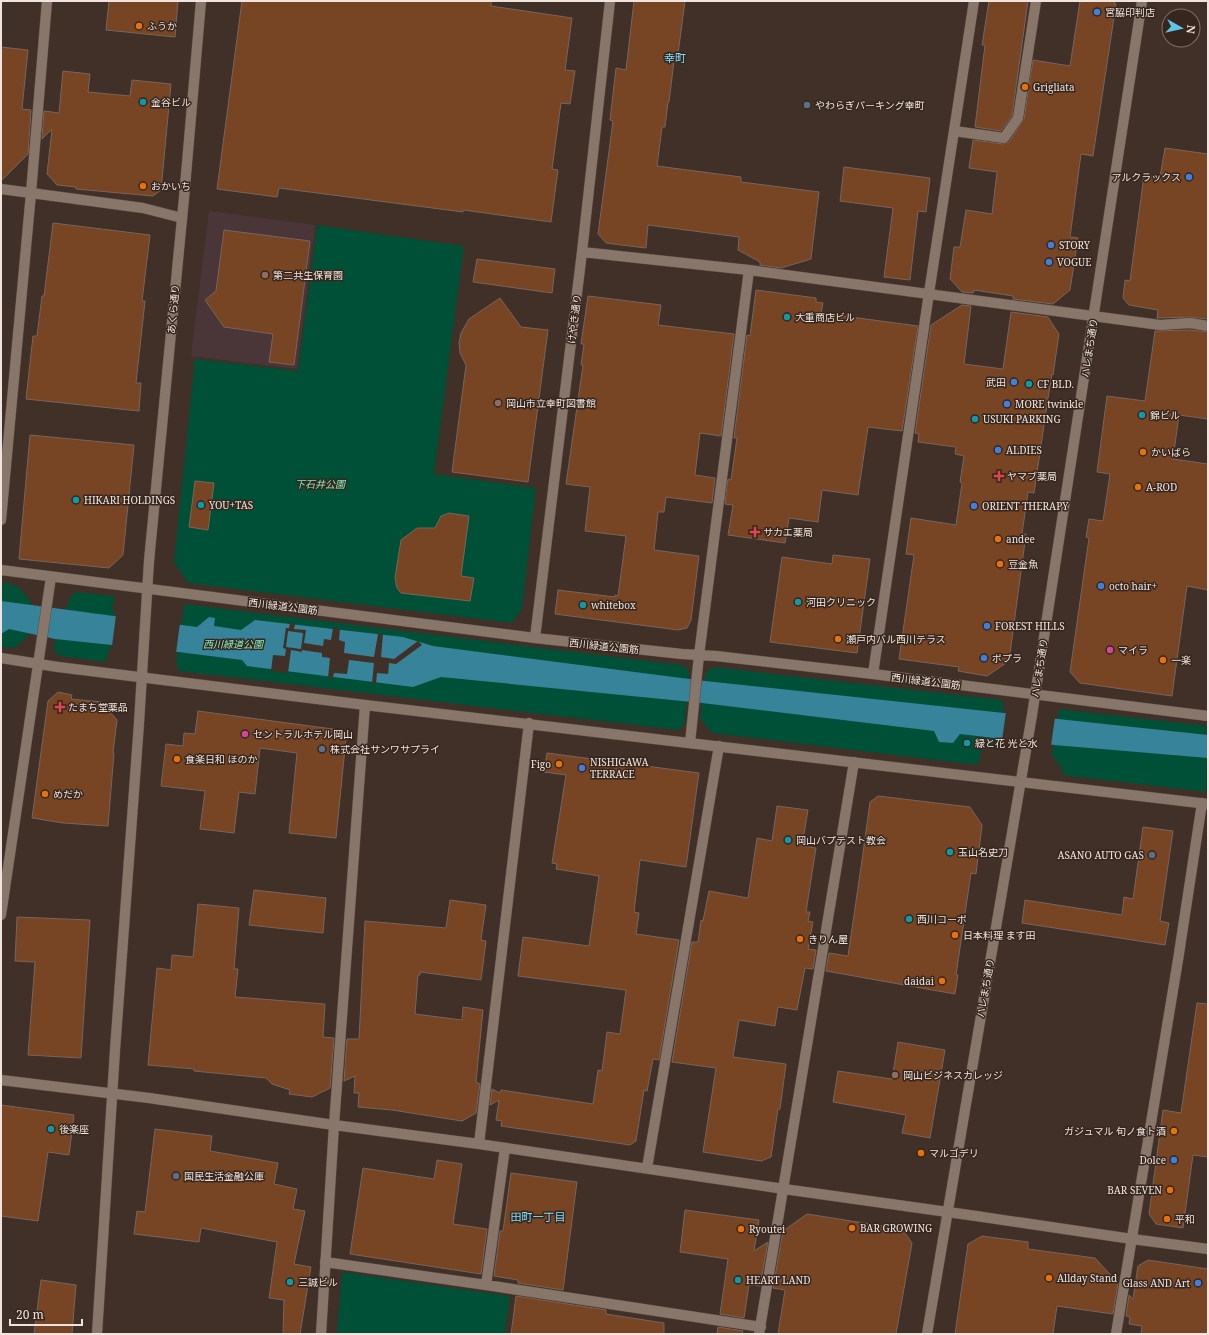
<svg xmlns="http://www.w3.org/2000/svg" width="1209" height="1335" viewBox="0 0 1209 1335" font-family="'Noto Serif','Noto Sans JP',serif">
	<rect width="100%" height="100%" fill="#403027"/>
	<path fill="#4a3639" d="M209 211 315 225 297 369 191 356Z"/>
	<path fill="#005037" d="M317 225 464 246 434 474 536 488 522 609 512 623 188 583 174 562 195 359 298 371Z
		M1 582C19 585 22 589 32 604L28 636 15 648 1 647Z
		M75 592 115 596 112 611 115 612 110 650 108 652 106 662 60 656 54 650V645L55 639 65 610 70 599Z
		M184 604 681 665 687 668 689 673 685 722 682 727 678 730 179 671 176 663Z
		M715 667 1002 700C1005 714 1005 728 1000 742L982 749 978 765 712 733 700 718 706 673 708 670Z
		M1059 709 1208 726V792L1062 775 1063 770 1052 755Z
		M342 1272 510 1296 505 1334H337Z"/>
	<path fill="#36839a" d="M1 601 197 627 209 617 215 618 214 626 241 630 255 620 403 637 433 646 705 681 1208 735V758L1054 745 960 734 953 743 939 742 934 731 702 703 441 677 413 687 247 666 242 660 178 652 55 639 9 629 1 634Z"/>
	<path fill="#403027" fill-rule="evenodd" d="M116 615 180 623 176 653 112 646Z
		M290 623 295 624 294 629 306 630 304 643 323 646 324 639 331 640 333 628 340 629 339 640 345 642 344 653 374 657 378 634H383L381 657 394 659 418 641 422 645 396 664 389 663 388 674 377 673 376 683H372L374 663 349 660 347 674 334 673 333 678H328L330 658 322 657V653L302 650V652L291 650 288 673 271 671 273 655 285 656 286 649 283 648 286 628H289ZM288 631 303 633 301 649 286 647Z
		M1006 712 1055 717 1051 746 1002 740Z"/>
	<path fill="#774524" stroke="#78655b" d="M109 1H178L175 37 106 30Z
		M242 1H491V6L572 18 565 70 575 71 570 104 561 103 552 169 558 170 551 222 463 210V212L279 188 277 197 217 189Z
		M634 1H685L678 54 675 53 669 102H668L665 127H662L657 166 741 177V182L819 192 811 259 781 268 760 265V262L738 250 739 237 648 225 646 248 606 243 598 234 613 121 610 120 616 68 626 70Z
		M989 1H1028L1012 116 1001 131 975 127 985 45H982Z
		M1080 1H1115L1114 3 1116 4 1093 156 1081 154 1070 237 1078 238 1070 290 1053 304 1013 299V296L974 290 973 293 962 292 950 279 954 247H960L966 210 992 214 997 172 969 168 973 140 1003 144 1009 142 1024 119 1033 60 1070 66Z
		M1 47 28 50 22 109 31 110 28 154 1 181Z
		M63 71 90 74 88 92 130 96 132 80 171 84 161 190 153 196 76 189V187L57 185 47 174 52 129 42 139 44 111 59 113Z
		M1165 148 1208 154V319L1190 317 1157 318 1158 310 1129 305 1123 298 1125 280 1130 281 1144 175 1160 177Z
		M844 167 930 178 926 212 918 211 910 280 884 277 893 208 840 201Z
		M53 223 150 235 142 301H145L136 383H141L139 411 26 399 33 336H37L42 296H44Z
		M224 230 310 241 294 365 269 362 273 334 224 327 205 300 216 291Z
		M477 259 555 269 552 293 473 282Z
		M756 290 816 298V302L823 303 821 313 918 326 902 431 868 427 858 495 822 490 818 522 789 518 785 543 728 535 733 505 725 504 728 479 731 480 737 438H734L747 335 750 336Z
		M588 296 661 305 658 325 734 334 721 436 700 433 695 475 715 478 712 503 666 497 664 512H658L654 550 699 556 691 620 687 628 678 630 555 614 558 590 615 597V595L618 596 626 536 585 531 590 487 566 484 583 365H581L584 344H581Z
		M500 298 521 327 548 330 528 482 452 472 466 365 460 353 459 343 461 333 469 319Z
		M962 305 971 306 964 364 1003 369 1011 312 1048 317 1059 334 1053 375 1052 374 1048 398 1034 493 1028 492 1022 534H1026L1009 661 987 676 958 671 959 667 899 659 914 555 906 554 911 518 956 525 962 483 960 482 964 456 955 454 956 447 918 442 919 434 915 433 931 325Z
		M1190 330 1208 332V419L1179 415 1173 459 1208 464V590L1187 586 1172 696 1080 683 1070 672 1089 538 1086 537 1089 519 1103 521 1110 474 1097 472 1107 396 1145 401 1155 331Z
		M30 435 134 445 123 555 109 568 19 559Z
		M195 481 214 483 208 530 189 527Z
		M449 513 469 516 461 576 474 578 470 601 401 593 397 588 395 578 401 540 417 528H435L441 516Z
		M833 555 870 559 857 653 770 642 782 557 832 564Z
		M58 692 72 695 71 699 101 702 117 720 113 753H114L108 826 63 823 32 818 48 701Z
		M198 711 340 730V737L346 738 336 838 289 833 297 753 260 748 255 794 239 792 234 833 200 829 205 791 161 786 166 744 183 746 184 733 195 734Z
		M547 753 699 773 686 867 640 860 634 912 639 913 636 934 679 940 659 1060 653 1059 647 1091 644 1090 636 1141 630 1145 501 1126 502 1121 496 1120 499 1100 490 1105 492 1089 500 1093 501 1090 593 1104 598 1070 602 1071 607 1032 620 1034 626 990 518 976 523 937 589 946 599 876 556 869 557 864 552 863 566 775 544 772Z
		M878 796 970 807 982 825 976 874 971 873 956 975H958L955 994 826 971 829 953 848 956 862 860 870 802Z
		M777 806 808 810 802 846 816 848 806 912H810L808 921 813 922 808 949 816 950 813 969 805 968 797 1010 778 1007 775 1026 739 1020 733 1057 786 1064 780 1109H778L771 1157 761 1161 703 1152 716 1068 672 1062 692 942H698L701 920 703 921 709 891 748 898 757 838 772 841Z
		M1143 827 1173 831 1160 921 1169 923 1165 945 1022 923 1025 900 1122 915 1124 897 1133 899Z
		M254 890 326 898 323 933 249 925Z
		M450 900 486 905 481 940 486 941 481 980 420 972V975H418L415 1014 462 1020 463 1007 483 1010 476 1082 480 1084 476 1113 462 1121 392 1110 358 1107 359 1093H354L355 1076 344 1081 347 1039H359L365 921 446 928Z
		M198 904 239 908 234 969H238L235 997 325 1004 323 1037 334 1038 330 1088 312 1097 289 1094 290 1090 272 1084 266 1078 194 1071V1069L148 1065 157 968 171 970 172 955 193 957Z
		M17 917 90 920 81 1058 28 1055 35 962 15 961Z
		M1197 1003 1208 1004V1157L1193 1155 1183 1228 1156 1224 1149 1214 1163 1110 1181 1113Z
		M898 1042 945 1050 930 1138 902 1133 906 1115 833 1102 838 1071 892 1079Z
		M1 1105 74 1115 69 1155 48 1152 38 1221 1 1216Z
		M155 1129 212 1136 210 1151 278 1163 274 1184 297 1189 293 1209 305 1211 294 1264 311 1267 300 1334H283L284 1300 269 1298 277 1242 201 1228 199 1242 134 1234 137 1211 145 1212Z
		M437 1160 462 1164 453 1224 487 1229 481 1274 350 1254 363 1168 434 1179Z
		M511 1173 577 1182 563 1290 518 1283V1280L494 1276 500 1231H503Z
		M685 1210 759 1220 754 1251 768 1242 760 1286 749 1285 744 1318 720 1314 728 1259 680 1252Z
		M807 1214 902 1229 912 1243 896 1334H778L785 1290 773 1288 783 1231Z
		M982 1236 1028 1242V1249L1095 1258 1118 1283 1113 1314 1057 1306 1053 1334H955L968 1244Z
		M1148 1260 1208 1269V1325L1207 1334H1141L1142 1326 1129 1324 1130 1317 1126 1316 1129 1295 1133 1299 1138 1266Z
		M41 1280 76 1285 72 1334H34Z
		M516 1296 606 1310V1314L664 1323V1334H511Z
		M718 1327 743 1331 742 1334H717Z"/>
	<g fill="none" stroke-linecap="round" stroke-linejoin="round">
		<defs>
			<path id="minor" d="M954 131 1004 138 1018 118 1036 1
				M1 189 143 208 182 218
				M582 252 749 270 1160 325 1190 323 1208 326
				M1 520 31 193 47 1
				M1 570 535 638 682 654 716 656 873 674 1208 716
				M535 638 582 252 610 1
				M1 658 58 667 365 705 1208 804
				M873 674 929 293 974 1
				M690 743 699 655 749 270
				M1 915 51 577
				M1 1080 149 1098 334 1125 479 1144 784 1189 976 1216 1132 1239 1208 1249
				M479 1144 529 723
				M647 1168 719 746
				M325 1262 486 1285 761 1327
				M486 1285 505 1148
				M321 1334 334 1125 365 705
				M759 1334 854 762
				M1116 1334 1178 960 1202 803"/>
			<path id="tertiary" d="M97 1334 115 1050 139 723 149 561 184 198 201 1
				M927 1334 1032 715 1142 1"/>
		</defs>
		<use href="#minor" stroke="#5b4d45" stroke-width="11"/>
		<use href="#tertiary" stroke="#5b4d45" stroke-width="11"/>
		<use href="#minor" stroke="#89766b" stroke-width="10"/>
		<use href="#tertiary" stroke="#89766b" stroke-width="10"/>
	</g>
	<g fill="#3f7fe0" stroke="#36261d" stroke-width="1.5">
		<circle cx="1097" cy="12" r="4"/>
		<circle cx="1189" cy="177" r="4"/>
		<circle cx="1051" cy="245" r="4"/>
		<circle cx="1049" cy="262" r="4"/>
		<circle cx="1014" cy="382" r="4"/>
		<circle cx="1007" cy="404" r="4"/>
		<circle cx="998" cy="450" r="4"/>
		<circle cx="974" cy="506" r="4"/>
		<circle cx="1101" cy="586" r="4"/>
		<circle cx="987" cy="626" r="4"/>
		<circle cx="984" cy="658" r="4"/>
		<circle cx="582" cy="768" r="4"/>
		<circle cx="1174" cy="1160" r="4"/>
		<circle cx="1198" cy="1283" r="4"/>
	</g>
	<g fill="#e8710a" stroke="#36261d" stroke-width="1.5">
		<circle cx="139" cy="26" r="4"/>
		<circle cx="1025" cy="87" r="4"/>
		<circle cx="143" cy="186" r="4"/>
		<circle cx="1143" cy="452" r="4"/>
		<circle cx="1138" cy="487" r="4"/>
		<circle cx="998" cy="539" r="4"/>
		<circle cx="1000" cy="564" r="4"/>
		<circle cx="838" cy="639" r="4"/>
		<circle cx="1163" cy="660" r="4"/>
		<circle cx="177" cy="759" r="4"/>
		<circle cx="559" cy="764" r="4"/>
		<circle cx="45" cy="794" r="4"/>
		<circle cx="955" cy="935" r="4"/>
		<circle cx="800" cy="939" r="4"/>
		<circle cx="942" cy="981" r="4"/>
		<circle cx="1174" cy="1131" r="4"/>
		<circle cx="921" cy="1153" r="4"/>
		<circle cx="1170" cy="1190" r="4"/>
		<circle cx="1167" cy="1219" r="4"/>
		<circle cx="852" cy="1228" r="4"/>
		<circle cx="741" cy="1229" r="4"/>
		<circle cx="1049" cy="1278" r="4"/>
	</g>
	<g fill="#0f9aa8" stroke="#36261d" stroke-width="1.5">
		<circle cx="143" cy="102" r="4"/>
		<circle cx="787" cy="317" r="4"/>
		<circle cx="1029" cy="384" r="4"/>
		<circle cx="1142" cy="415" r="4"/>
		<circle cx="975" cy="419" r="4"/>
		<circle cx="76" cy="500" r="4"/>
		<circle cx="201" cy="505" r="4"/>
		<circle cx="798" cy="602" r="4"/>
		<circle cx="583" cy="605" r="4"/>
		<circle cx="967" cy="743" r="4"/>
		<circle cx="788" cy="840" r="4"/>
		<circle cx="950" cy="852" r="4"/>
		<circle cx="909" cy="919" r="4"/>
		<circle cx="51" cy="1129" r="4"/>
		<circle cx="738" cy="1280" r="4"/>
		<circle cx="290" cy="1282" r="4"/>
	</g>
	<g fill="#5c6f8a" stroke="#36261d" stroke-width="1.5">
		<circle cx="807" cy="105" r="4"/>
		<circle cx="322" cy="749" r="4"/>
		<circle cx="1152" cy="855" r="4"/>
		<circle cx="176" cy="1176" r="4"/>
	</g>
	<g fill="#8d6e63" stroke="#36261d" stroke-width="1.5">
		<circle cx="265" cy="275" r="4"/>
		<circle cx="498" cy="403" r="4"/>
		<circle cx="895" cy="1075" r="4"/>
	</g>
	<g fill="#e0444e" stroke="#36261d" stroke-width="1.5">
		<path d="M997 470h4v4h4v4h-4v4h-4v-4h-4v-4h4z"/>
		<path d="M753 526h4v4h4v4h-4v4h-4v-4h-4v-4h4z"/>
		<path d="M58 701h4v4h4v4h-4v4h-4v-4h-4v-4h4z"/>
	</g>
	<g fill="#d1479c" stroke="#36261d" stroke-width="1.5">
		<circle cx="1110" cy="650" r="4"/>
		<circle cx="245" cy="734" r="4"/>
	</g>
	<g text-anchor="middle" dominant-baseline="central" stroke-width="3" stroke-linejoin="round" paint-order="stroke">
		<g font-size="10" fill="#efe5de" stroke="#36261d" text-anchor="start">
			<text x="1105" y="12">宮脇印判店</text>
			<text x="147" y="26">ふうか</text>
			<text x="1033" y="87">Grigliata</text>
			<text x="151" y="102">金谷ビル</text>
			<text x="815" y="105">やわらぎパーキング幸町</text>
			<text x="1181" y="177" text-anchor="end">アルクラックス</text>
			<text x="151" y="186">おかいち</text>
			<text x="1059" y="245">STORY</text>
			<text x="1057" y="262">VOGUE</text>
			<text x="273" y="275">第二共生保育園</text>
			<text x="795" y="317">大重商店ビル</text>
			<text x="1006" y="382" text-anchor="end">武田</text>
			<text x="1037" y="384">CF BLD.</text>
			<text x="506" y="403">岡山市立幸町図書館</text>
			<text x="1015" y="404">MORE twinkle</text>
			<text x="1150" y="415">錦ビル</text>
			<text x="983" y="419">USUKI PARKING</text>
			<text x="1006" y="450">ALDIES</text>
			<text x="1151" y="452">かいばら</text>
			<text x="1007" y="476">ヤマブ薬局</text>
			<text x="1146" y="487">A-ROD</text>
			<text x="84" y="500">HIKARI HOLDINGS</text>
			<text x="209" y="505">YOU+TAS</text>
			<text x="982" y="506">ORIENT THERAPY</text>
			<text x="763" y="532">サカエ薬局</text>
			<text x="1006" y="539">andee</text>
			<text x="1008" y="564">豆金魚</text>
			<text x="1109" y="586">octo hair+</text>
			<text x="806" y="602">河田クリニック</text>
			<text x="591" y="605">whitebox</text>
			<text x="995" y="626">FOREST HILLS</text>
			<text x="846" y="639">瀬戸内バル西川テラス</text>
			<text x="1118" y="650">マイラ</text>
			<text x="992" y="658">ポプラ</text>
			<text x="1171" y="660">一楽</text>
			<text x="68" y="707">たまち堂薬品</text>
			<text x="253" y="734">セントラルホテル岡山</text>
			<text x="975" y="743">緑と花 光と水</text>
			<text x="330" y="749">株式会社サンワサプライ</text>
			<text x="185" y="759">食楽日和 ほのか</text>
			<text x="590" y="762">NISHIGAWA<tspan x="590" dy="12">TERRACE</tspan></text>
			<text x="551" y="764" text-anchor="end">Figo</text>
			<text x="53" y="794">めだか</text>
			<text x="796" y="840">岡山バプテスト教会</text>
			<text x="958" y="852">玉山名史刀</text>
			<text x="1144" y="855" text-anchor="end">ASANO AUTO GAS</text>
			<text x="917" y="919">西川コーポ</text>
			<text x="963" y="935">日本料理 ます田</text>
			<text x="808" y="939">きりん屋</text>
			<text x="934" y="981" text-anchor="end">daidai</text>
			<text x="903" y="1075">岡山ビジネスカレッジ</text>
			<text x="59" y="1129">後楽座</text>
			<text x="1166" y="1131" text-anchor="end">ガジュマル 旬ノ食ト酒</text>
			<text x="929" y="1153">マルゴデリ</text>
			<text x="1166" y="1160" text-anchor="end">Dolce</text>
			<text x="184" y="1176">国民生活金融公庫</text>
			<text x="1162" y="1190" text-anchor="end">BAR SEVEN</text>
			<text x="1175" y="1219">平和</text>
			<text x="860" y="1228">BAR GROWING</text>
			<text x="749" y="1229">Ryoutei</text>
			<text x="1057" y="1278">Allday Stand</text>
			<text x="746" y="1280">HEART LAND</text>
			<text x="298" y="1282">三誠ビル</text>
			<text x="1190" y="1283" text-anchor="end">Glass AND Art</text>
		</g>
		<g font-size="10" fill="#efe5de" stroke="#36261d">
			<text transform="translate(173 309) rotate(-85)">あくら通り</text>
			<text transform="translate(574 319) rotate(-83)">けやき通り</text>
			<text transform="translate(1089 348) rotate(-81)">ハレまち通り</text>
			<text transform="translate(283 606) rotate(7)">西川緑道公園筋</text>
			<text transform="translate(604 646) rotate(6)">西川緑道公園筋</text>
			<text transform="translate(1039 668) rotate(-81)">ハレまち通り</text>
			<text transform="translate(926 681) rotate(7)">西川緑道公園筋</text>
			<text transform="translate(985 988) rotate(-80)">ハレまち通り</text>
		</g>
		<g font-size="10" font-style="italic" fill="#87eabf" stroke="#36261d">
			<text x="320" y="484">下石井公園</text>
			<text x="233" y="644">西川緑道公園</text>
		</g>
		<g font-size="11" fill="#7fdffd" stroke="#36261d">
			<text x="675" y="57">幸町</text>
			<text x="538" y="1216">田町一丁目</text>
		</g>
	</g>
	<rect width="1209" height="1335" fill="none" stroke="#efe5de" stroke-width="4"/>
	<g transform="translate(1181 28) rotate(98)"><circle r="19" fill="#36261d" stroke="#80726a"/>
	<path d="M0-3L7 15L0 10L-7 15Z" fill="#5cc7e7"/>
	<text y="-6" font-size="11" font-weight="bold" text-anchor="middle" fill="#efe5de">N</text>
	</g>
	<path d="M10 1319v6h72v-6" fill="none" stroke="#efe5de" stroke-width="2"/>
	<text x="16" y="1319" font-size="12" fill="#efe5de" stroke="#36261d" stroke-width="3" paint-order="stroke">20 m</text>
</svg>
